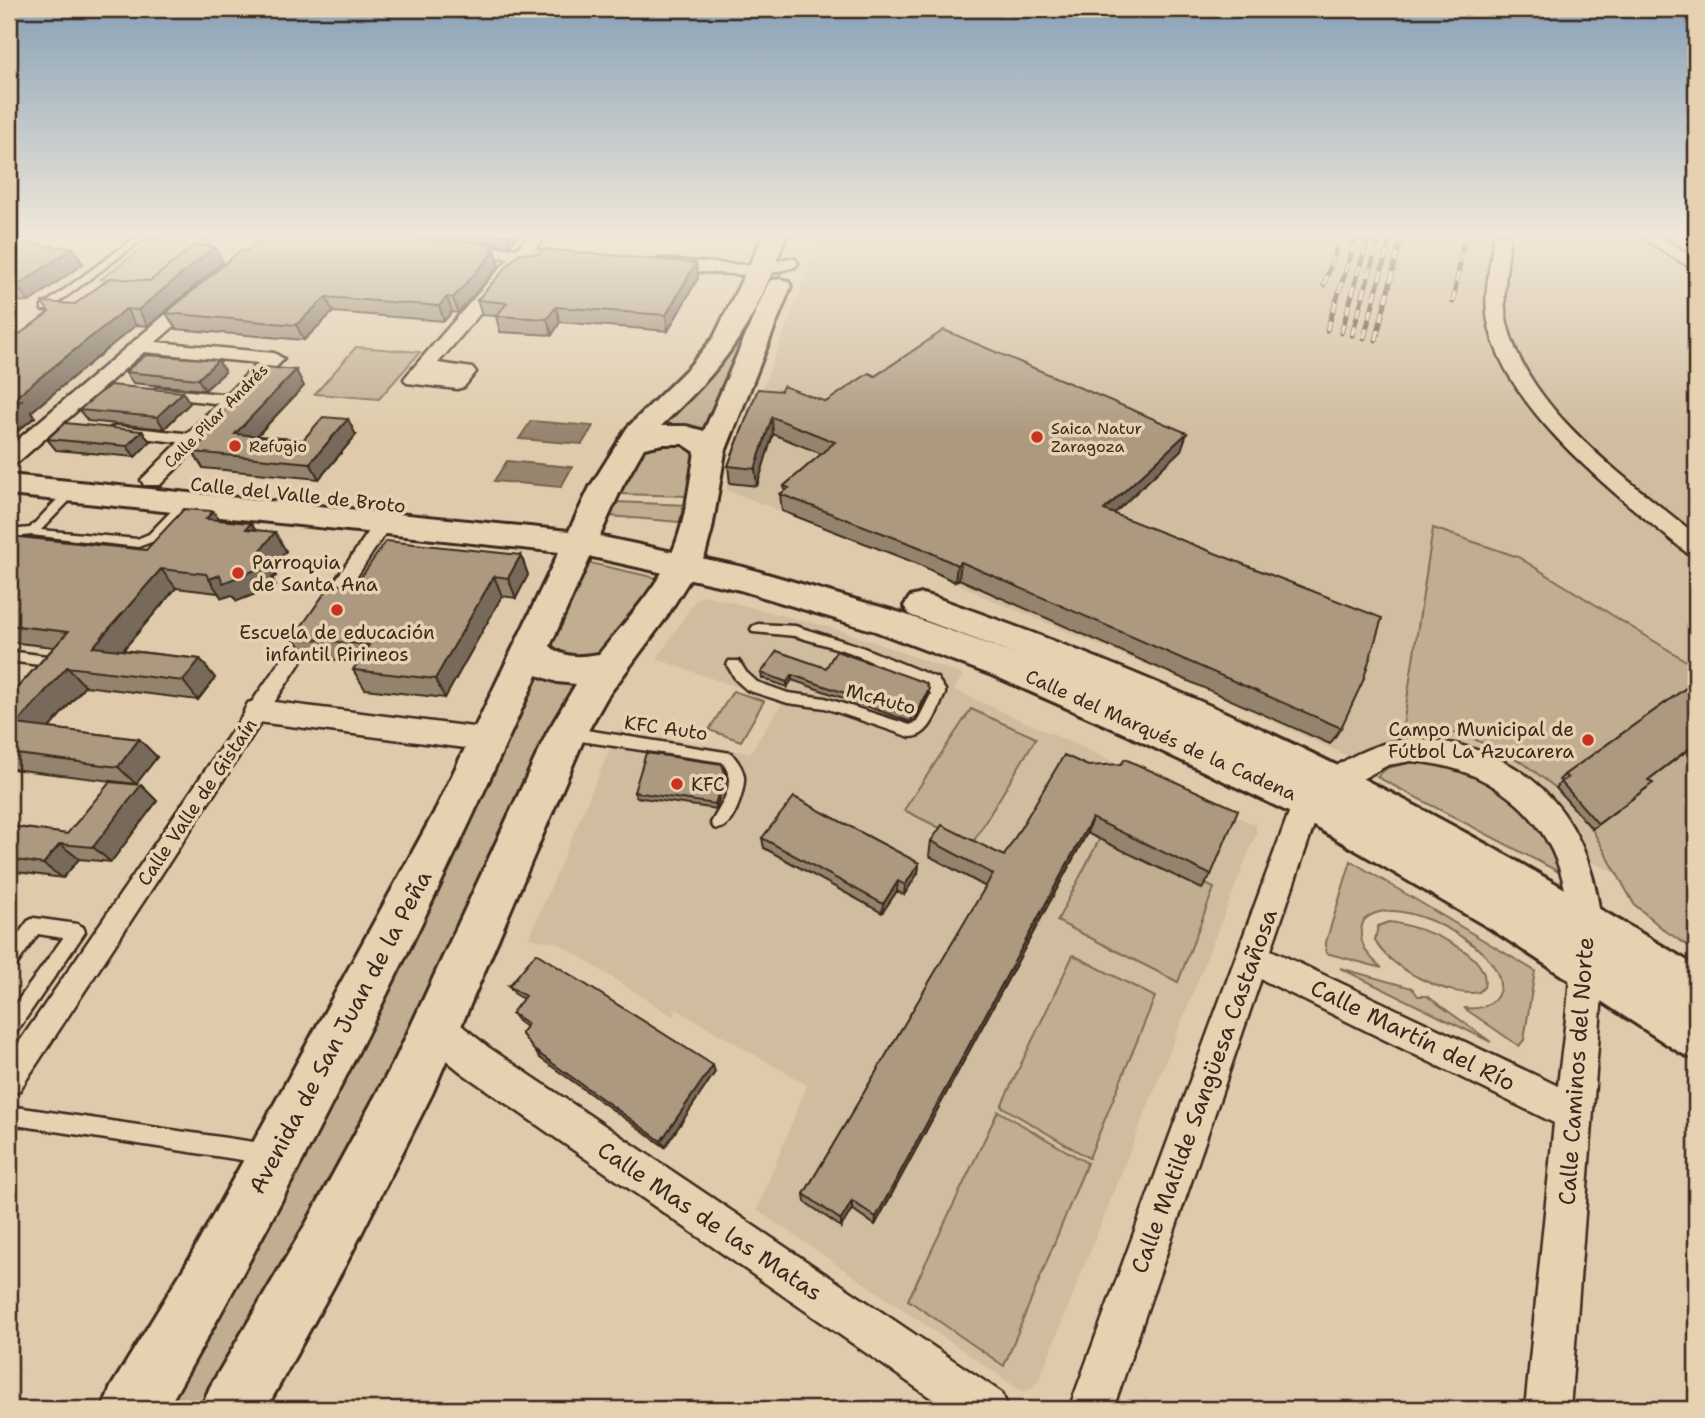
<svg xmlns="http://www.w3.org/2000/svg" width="1705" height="1418" viewBox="0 0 1705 1418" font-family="'Shantell Sans',sans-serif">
	<rect width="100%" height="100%" fill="#dfcbab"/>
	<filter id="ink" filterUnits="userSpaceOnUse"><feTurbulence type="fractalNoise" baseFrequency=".0143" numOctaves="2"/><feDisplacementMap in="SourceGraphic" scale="14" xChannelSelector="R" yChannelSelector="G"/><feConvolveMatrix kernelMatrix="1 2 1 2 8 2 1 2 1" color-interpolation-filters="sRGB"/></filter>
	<g filter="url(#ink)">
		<path fill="#d0bc9e" d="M821 235H1696V918L1617 873 1336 751 1201 688 987 598 918 564 727 490 728 471 761 393Z
			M703 595 840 630 963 675 954 690 1256 825V834L1039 1380 1030 1390 1022 1391 757 1210 807 1085 676 1009 674 1017 558 943 529 938 618 730 750 753 782 703 657 659 696 599Z"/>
		<path fill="#c1ae91" stroke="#7e6c58" stroke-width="2" d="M167 237 214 240 156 287 103 283 107 280 101 279 156 238Z
			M781 273 712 434 684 424H661L765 275Z
			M356 347 420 352 379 399 315 394Z
			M669 441 686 444 696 454 688 496 619 494 644 450Z
			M615 502 687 505 679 522 610 516Z
			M1433 528 1518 557 1696 667V951L1664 930 1634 904 1592 829 1556 788 1522 762 1466 735 1403 726Z
			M581 561 661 579 608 653C580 658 567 662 544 642Z
			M532 666 592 676 403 1058 209 1409H160L288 1181Z
			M733 691 764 701 741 741 709 730Z
			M971 709 1036 738 972 844 904 810Z
			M1414 762 1450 765 1490 781 1527 809 1558 858 1559 872 1377 777 1387 768Z
			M1102 834 1214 888 1178 982 1057 921Z
			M1351 861 1535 971 1524 1040 1519 1046 1464 1008C1497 1012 1511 988 1490 961 1470 935 1392 892 1364 920 1355 939 1367 956 1382 968L1326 953V942Z
			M1389 922C1416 925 1493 951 1484 987L1479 992C1451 999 1386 967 1375 940L1378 926Z
			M1073 955 1155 997 1089 1158 1001 1106Z
			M1340 968 1412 988 1418 996H1427L1491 1042Z
			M998 1111 1087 1163 1004 1366 908 1300Z"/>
		<path fill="#98856e" stroke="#73614e" stroke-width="2" d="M531 421 593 426 582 444 519 439Z
			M507 461 572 467 561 487 494 481Z"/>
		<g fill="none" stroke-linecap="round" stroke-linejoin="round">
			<defs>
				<path id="service" d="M139 235H149L48 310H42V306Z
					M72 487 76 488V494L41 530 137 539 149 534 182 500H190L192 503 157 540 138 547 31 535 9 538V530L30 528 68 488Z
					M758 624 795 626 859 646 937 678 945 690V694C937 710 931 737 910 737L825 708 788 703 747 690 736 680 727 665 729 661H739L746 672 757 682 788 693 825 698 910 725 917 722 931 694 927 686 849 652 795 636 753 632 751 629 753 626Z
					M9 651 47 656 54 661 47 666 9 661Z
					M567 727 731 753C737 760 743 768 744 777 745 791 732 834 714 828L711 823C721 804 739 783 722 762L567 739 562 737 560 733 562 729Z
					M34 918 77 924 83 927 85 932 15 1034 9 1037V1013L63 938 38 934 15 967 9 969V947L28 921Z
					M9 1106 267 1144 274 1147 277 1154 274 1161 267 1164 9 1124Z"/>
				<path id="pedestrian" d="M157 388 232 395 240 400 232 405 152 396 149 393 152 390Z
					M116 426 193 434 201 439 193 444 110 434 108 431 110 428Z
					M384 516 393 522 390 526 19 1091 9 1095V1057L378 518Z"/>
				<path id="minor" d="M529 235H546L534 250 556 252 565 257 556 262 526 260 438 363 473 368 476 372 464 387 457 389 407 383 404 379 407 375 509 258 460 254 452 249 454 245 517 249Z
					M1494 235H1510C1508 264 1500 298 1508 327 1530 413 1630 481 1696 535V555L1687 553C1620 497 1509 415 1489 326 1482 297 1491 264 1494 235Z
					M1638 235H1658L1696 259V271Z
					M789 258 795 259 798 263 795 267 760 276 659 269 650 264 659 259 760 266Z
					M198 291 204 292 207 296 204 300 156 342 274 353 284 359 160 485H144L141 480 258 363 144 352 17 463 9 465V447L192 292Z
					M258 700 489 729 499 732 503 740 499 748 489 751 258 722 248 719 244 711 248 703Z
					M1411 738C1556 747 1608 848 1603 981L1570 1409H1525L1554 1123 1261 979 1113 1409H1069L1291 807C1324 769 1361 745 1411 738ZM1411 761C1449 764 1480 774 1510 798 1597 866 1568 991 1558 1086L1271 950 1315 822 1340 796 1362 779 1388 765Z
					M437 1011 450 1016 488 1047 1002 1393 1008 1409H947L462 1073 424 1042 419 1029 424 1016Z"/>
				<path id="secondary" d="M764 235H787C772 271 758 310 736 342 715 374 688 400 661 426H686L704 431 767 286 770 281 779 279 788 281 791 286 725 452 712 529 705 555 665 619 607 697 585 736 432 1094 347 1262 266 1409H201L210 1387 307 1222 396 1058 547 733 576 684 557 682 537 675C425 925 303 1171 167 1409H102L111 1387 187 1263 435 811 590 487 627 428 689 367 714 337ZM663 444H683L695 452C689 485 686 522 672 553 657 588 623 624 599 654 581 657 564 659 550 646L622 487 644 448Z"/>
				<path id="primary" d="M9 475 579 532 743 567 901 613 1018 655 910 615 904 606 910 597 922 594 934 597C1036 633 1136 672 1235 717 1394 789 1546 876 1696 966V1060L1679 1052 1491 929 1297 816 1128 735 997 677 875 631 740 590 579 554 9 495Z"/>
			</defs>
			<use href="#service" stroke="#3b2a1e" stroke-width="5"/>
			<use href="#pedestrian" stroke="#3b2a1e" stroke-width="5"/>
			<use href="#minor" stroke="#3b2a1e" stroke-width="5"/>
			<use href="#secondary" stroke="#3b2a1e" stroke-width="6"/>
			<use href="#primary" stroke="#3b2a1e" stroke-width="6"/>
			<use href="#service" fill="#e6d2b1" fill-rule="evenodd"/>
			<use href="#pedestrian" fill="#e6d2b1" fill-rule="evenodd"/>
			<use href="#minor" fill="#e6d2b1" fill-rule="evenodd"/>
			<use href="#secondary" fill="#e6d2b1" fill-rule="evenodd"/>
			<use href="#primary" fill="#e6d2b1" fill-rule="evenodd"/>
			<defs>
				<path id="rail" d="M1324 285 1341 235
					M1453 302 1465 235
					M1327 330 1357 235
					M1341 333 1369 235
					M1352 335 1380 235
					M1364 338 1391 235
					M1376 340 1402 235"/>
			</defs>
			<use href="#rail" stroke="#3b2a1e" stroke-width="5"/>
			<use href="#rail" stroke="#e6d2b1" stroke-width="3.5" stroke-dasharray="10" stroke-linecap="butt"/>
		</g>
		<path fill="#94846e" stroke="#3b2a1e" stroke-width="2" d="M391 235H518L510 245Z
			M275 237 494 244 499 266 458 313 452 312 444 321 333 312 304 340 176 329 166 313 247 251Z
			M215 247 223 262 148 326 136 325 31 412 35 417 13 435H9V342L75 304 150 281Z
			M9 248H73L83 264 29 302 9 300Z
			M696 263 698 278 668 331 560 322 552 335 500 332 496 316 482 315 477 300Z
			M218 360 225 372 205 390 133 383 125 372Z
			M875 376 1187 433 1181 450 1114 513 1341 728 1330 744 959 579 955 582 918 564 782 511 780 494 785 491 784 486 822 454 773 434 757 486 730 483 728 466 758 389 826 402Z
			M304 386 257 436 303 440 356 435 319 479 203 468 193 452 208 435 205 430Z
			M190 403 164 429 88 421 79 410Z
			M142 431 150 442 135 457 56 450 47 439Z
			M213 511 219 520 256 530 286 551 272 570 276 576 272 578 276 586 237 601 232 595 222 598 218 593 176 588 123 650 200 659 215 678 198 700 85 686 49 728 139 739 157 757 136 784 12 769 9 772V697L54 647 9 642V536L146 550Z
			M521 555 528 575 516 598 502 596 445 698 365 689 353 670 358 662 307 657 294 637 355 586Z
			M826 668 929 689 928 694 915 720 911 722 792 680 787 687 762 678 761 673Z
			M1696 681V744L1648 780 1647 788 1592 829 1556 788 1561 782 1559 780 1564 775Z
			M1088 766 1211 875 1202 889 1087 833 875 1225 852 1209 841 1227 805 1202 804 1194 986 887 929 856 931 841 1004 856Z
			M726 778 716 809 636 797 634 792Z
			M141 785 157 801 111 862 79 859 63 878 9 871V826L67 834Z
			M762 838 919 863 918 873 904 895 897 891 882 913 764 848Z
			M509 986 715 1072 665 1147 540 1058 521 1033 526 1027 518 1021 512 1013 523 999 515 994Z"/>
		<path fill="#786b5a" stroke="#3b2a1e" stroke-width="2" d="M507 235H518L510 245Z
			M494 244 499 266 458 313 453 298Z
			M215 247 223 262 148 326 138 310Z
			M73 248 83 264 29 302 17 286Z
			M696 263 698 278 668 331 666 315Z
			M326 297 333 312 304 340 296 325Z
			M447 297 452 312 444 321 439 306Z
			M556 307 560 322 552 335 547 319Z
			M126 309 136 325 31 412 35 417 13 435 9 431V410L13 399Z
			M218 360 225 372 205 390 198 379Z
			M296 370 304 386 244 449 235 434Z
			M183 392 190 403 164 429 157 417Z
			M772 417 773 434 757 486 755 469Z
			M348 419 356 435 319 479 310 463Z
			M142 431 150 442 135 457 127 446Z
			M1187 433 1181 450 1100 527 1104 510Z
			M213 511 226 530 206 519Z
			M251 523 263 542 246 529Z
			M275 532 286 551 272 570 276 576 272 578 276 586 237 601 232 595 222 598 209 579 259 559 260 551Z
			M521 555 528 575 516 598 508 578Z
			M961 562 959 579 955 582 957 565Z
			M161 569 176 588 110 665 93 647Z
			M494 576 502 596 445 698 435 679Z
			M200 659 215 678 198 700 183 681Z
			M67 667 85 686 37 742 16 724Z
			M792 675V680L787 687V682Z
			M929 689 928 694 915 720 911 722 912 716Z
			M139 739 157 757 136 784 118 767Z
			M725 773 726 778 716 809 715 804Z
			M141 785 157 801 111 862 93 847Z
			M1092 818 1087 833 875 1225 876 1217Z
			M60 844 79 859 63 878 43 864Z
			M919 863 918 873 904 895 905 885Z
			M898 881 897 891 882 913 883 904Z
			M713 1065 715 1072 665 1147 661 1141Z
			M852 1201V1209L841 1227V1220Z"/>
		<path fill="#ac9980" stroke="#3b2a1e" stroke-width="2" d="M277 235H378L494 244 489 250 495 251 453 298 447 297 439 306 326 297 296 325 166 313 241 250 247 251 265 236 275 237Z
			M17 243 73 248 17 286 9 285V248Z
			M196 245 215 247 138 310 126 309 13 399 22 400 9 410V342L49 312 42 302 75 304 110 278 150 281Z
			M543 249 696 263 666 315 556 307 547 319 496 316 507 303 477 300 519 253 539 254Z
			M944 330 1187 433 1104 510 1382 618 1363 681 1341 728 961 562 957 565 919 547 780 494 789 488 784 486 835 442 772 417 755 469 728 466 758 389 781 391 783 386 826 402 869 373 875 376Z
			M146 355 218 360 198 379 125 372Z
			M266 367 296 370 235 434 303 440 323 417 348 419 310 463 193 452 212 430H205Z
			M110 385 183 392 157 417 79 410Z
			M65 423 142 431 127 446 47 439Z
			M184 509 213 511 206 519 251 523 246 529 275 532 260 551 263 557 259 559 263 567 223 583 220 575 209 579 206 574 161 569 93 647 200 659 183 681 67 667 16 724 139 739 118 767 9 753V697L68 632 9 625V536L146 550Z
			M386 541 521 555 508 578 494 576 435 679 353 670 369 645 294 637 331 584 355 586Z
			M777 651 826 668 836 651 926 683 929 689 916 715 912 716 792 675 787 682 761 673Z
			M1696 681V743L1648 780 1653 783 1598 824 1561 782 1568 778 1564 775Z
			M646 753 722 764 725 773 715 804 634 792Z
			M1064 755 1088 766 1121 764 1125 759 1238 810 1211 875 1092 818 876 1217 852 1201 841 1220 804 1194 993 874 931 841 942 825 1004 856Z
			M110 782 141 785 93 847 60 844 43 864 9 859V826L67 834Z
			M794 797 919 863 905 885 898 881 883 904 762 838Z
			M536 953 713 1065 661 1141 534 1050 521 1033 528 1024 512 1013 525 996 509 986Z"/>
	</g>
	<linearGradient id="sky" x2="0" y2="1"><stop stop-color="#88a1b7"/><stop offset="0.54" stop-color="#f1e8d9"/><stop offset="1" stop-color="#f1e8d9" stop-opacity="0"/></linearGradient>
	<rect width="1705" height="434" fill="url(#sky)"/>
	<g fill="#c8321e" stroke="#e6d2b1" stroke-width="2.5">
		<circle cx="1037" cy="437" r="7"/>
		<circle cx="235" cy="446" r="7"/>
		<circle cx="238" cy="573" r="7"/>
		<circle cx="337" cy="610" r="7"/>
		<circle cx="1588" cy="740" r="7"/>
		<circle cx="677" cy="784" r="7"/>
	</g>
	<g text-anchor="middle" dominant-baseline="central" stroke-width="7" stroke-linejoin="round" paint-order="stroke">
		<g font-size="16" fill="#3b2a1e" stroke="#e6d2b1">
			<text transform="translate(216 416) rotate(-45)">Calle Pilar Andrés</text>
		</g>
		<g font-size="16" fill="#3b2a1e" stroke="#e6d2b1" text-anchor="start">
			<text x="1051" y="428">Saica Natur<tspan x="1051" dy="18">Zaragoza</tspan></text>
			<text x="249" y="446">Refugio</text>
		</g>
		<g font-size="19" fill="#3b2a1e" stroke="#e6d2b1">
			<text transform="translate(298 495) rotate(6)">Calle del Valle de Broto</text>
			<text transform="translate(881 699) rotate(15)">McAuto</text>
			<text transform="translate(666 728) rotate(8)">KFC Auto</text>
			<text transform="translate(1161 735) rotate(24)">Calle del Marqués de la Cadena</text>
			<text transform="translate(197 802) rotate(-56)">Calle Valle de Gistaín</text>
		</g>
		<g font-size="19" fill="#3b2a1e" stroke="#e6d2b1" text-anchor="start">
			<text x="252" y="562">Parroquia<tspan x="252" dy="22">de Santa Ana</tspan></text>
			<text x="337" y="632" text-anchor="middle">Escuela de educación<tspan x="337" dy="22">infantil Pirineos</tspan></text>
			<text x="1574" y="729" text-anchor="end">Campo Municipal de<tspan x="1574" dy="22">Fútbol La Azucarera</tspan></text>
			<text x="691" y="784">KFC</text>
		</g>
		<g font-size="23" fill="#3b2a1e" stroke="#e6d2b1">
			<text transform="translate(340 1032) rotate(-62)">Avenida de San Juan de la Peña</text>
			<text transform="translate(1413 1035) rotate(26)">Calle Martín del Río</text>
			<text transform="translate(1576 1071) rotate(-86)">Calle Caminos del Norte</text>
			<text transform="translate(1204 1091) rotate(-70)">Calle Matilde Sangüesa Castañosa</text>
			<text transform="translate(710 1221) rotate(34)">Calle Mas de las Matas</text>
		</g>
	</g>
	<rect width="1705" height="1418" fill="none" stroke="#e6d2b1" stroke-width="35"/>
	<rect x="18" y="18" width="1670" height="1383" fill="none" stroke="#3b2a1e" stroke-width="2.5" filter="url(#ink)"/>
</svg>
